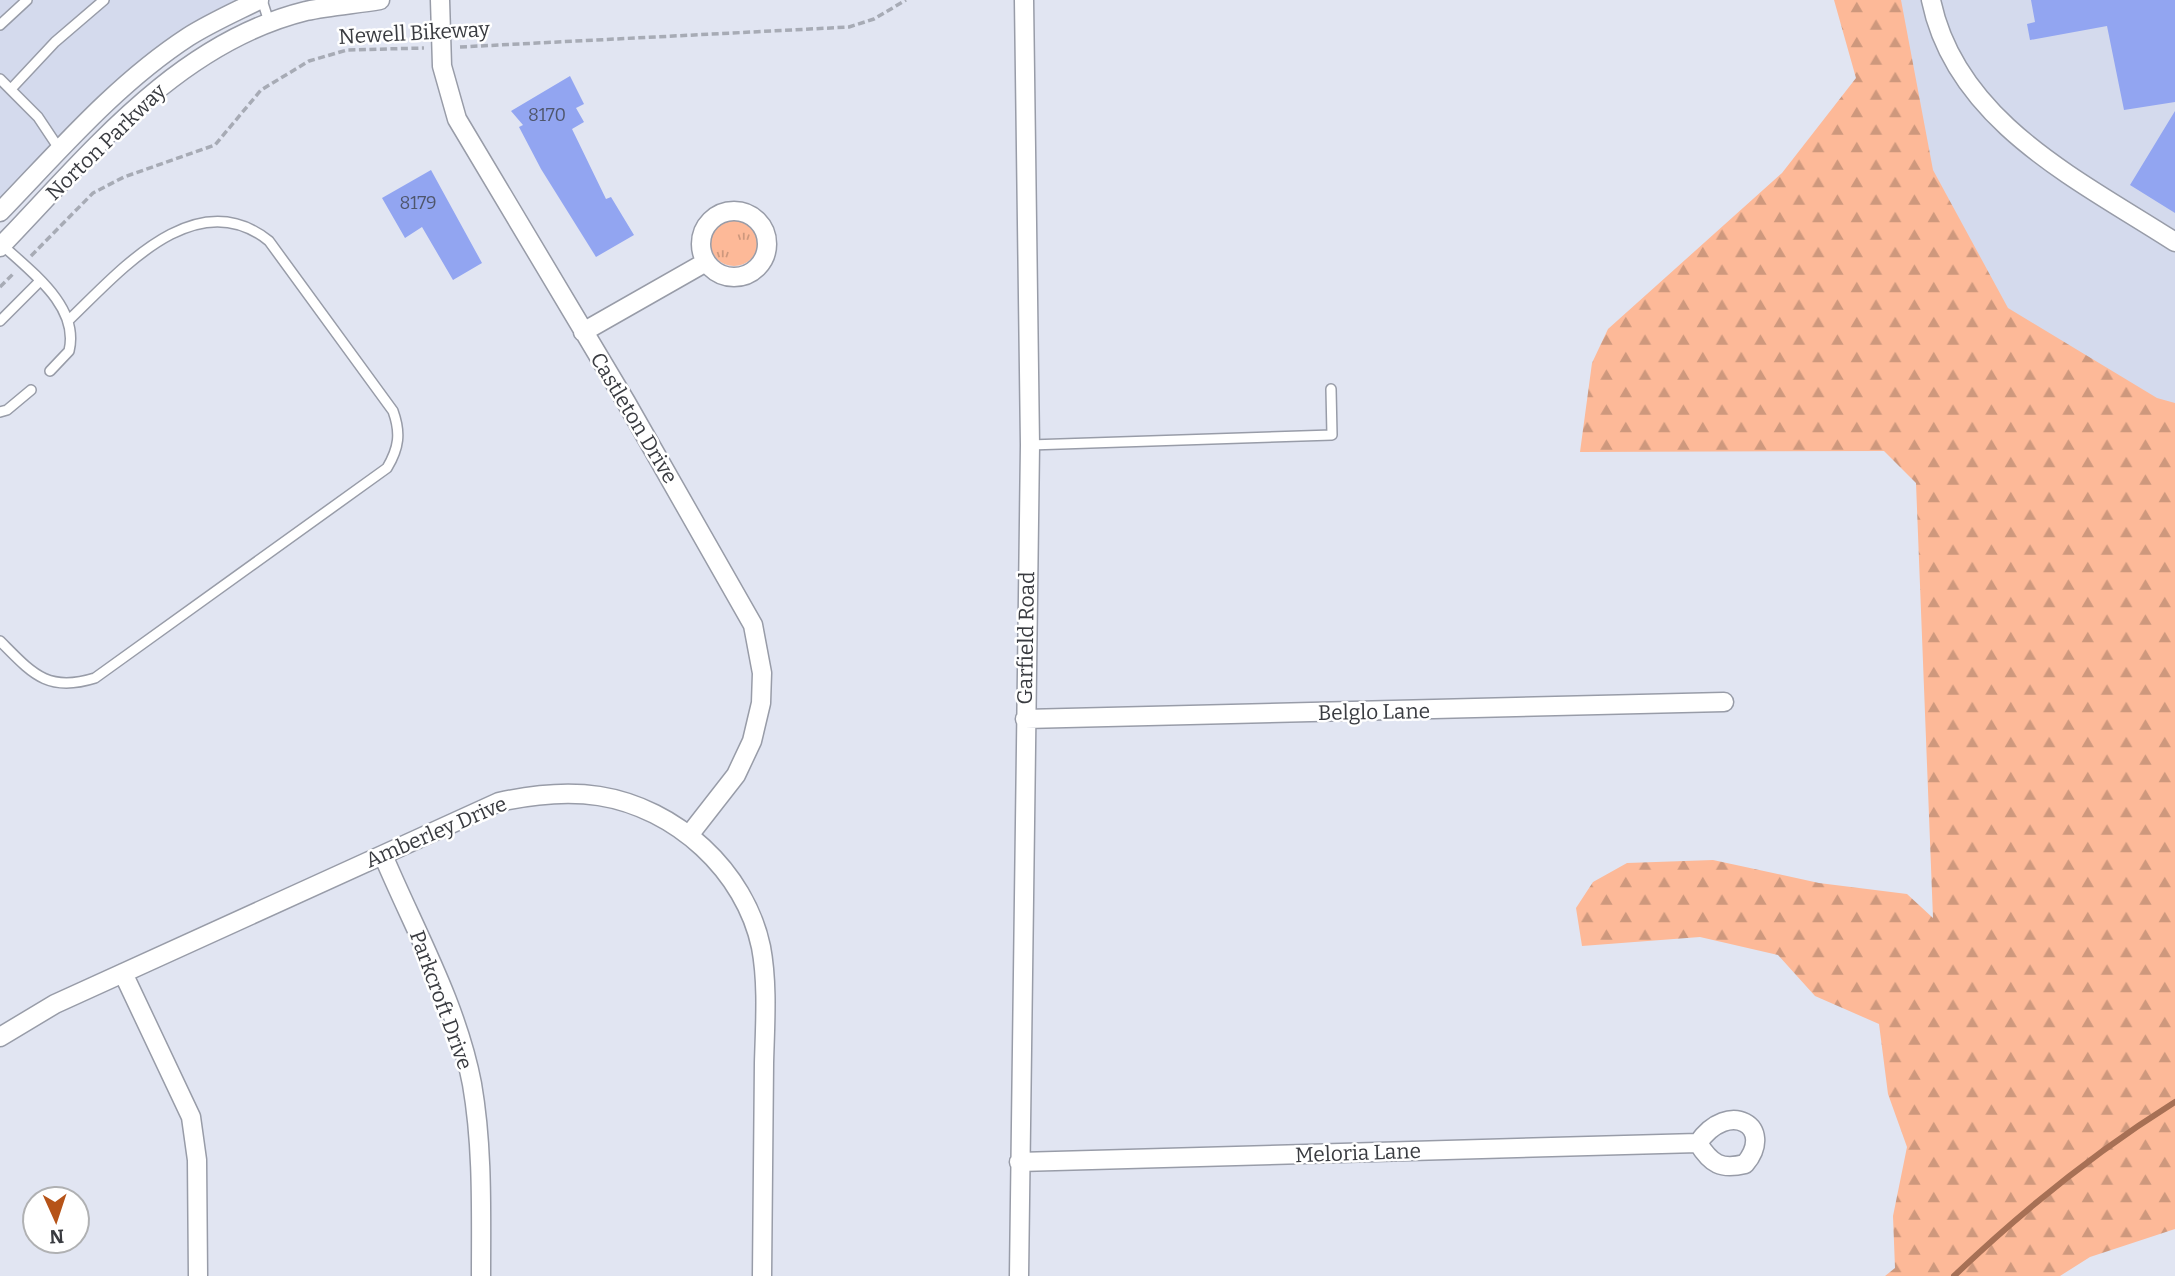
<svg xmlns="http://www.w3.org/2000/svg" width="2175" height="1276" viewBox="0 0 2175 1276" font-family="Bitter,serif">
	<defs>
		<pattern id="grass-tufts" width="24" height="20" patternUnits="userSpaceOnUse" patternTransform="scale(1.75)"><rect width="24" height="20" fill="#fdb998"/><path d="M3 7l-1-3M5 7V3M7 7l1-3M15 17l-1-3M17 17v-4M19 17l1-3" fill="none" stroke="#ce987d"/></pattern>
		<pattern id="forest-firs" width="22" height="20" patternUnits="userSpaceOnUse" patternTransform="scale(1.75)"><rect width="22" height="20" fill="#fdb998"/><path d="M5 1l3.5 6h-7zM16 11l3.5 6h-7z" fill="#ce987d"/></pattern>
	</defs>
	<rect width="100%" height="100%" fill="#e1e5f2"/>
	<path fill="#d4daed" d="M0 0H244L233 4 0 202Z
		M1867 0H2175V474L1916 483Z"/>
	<path fill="url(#grass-tufts)" d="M710 242a24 24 0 1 1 48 0a24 24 0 1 1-48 0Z"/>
	<path fill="url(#forest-firs)" d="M1834 0H1901L1933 170 2008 308 2157 398 2175 403V1229L2090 1257 2060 1276H1885L1895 1268 1893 1216 1907 1147 1888 1094 1879 1024 1815 996 1778 955 1700 937 1582 946 1576 908 1593 882 1627 863 1713 860 1819 883 1907 894 1933 918 1916 483 1884 451 1580 452 1592 363 1608 329 1782 173 1856 78Z"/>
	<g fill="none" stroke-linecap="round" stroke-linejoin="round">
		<path stroke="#a77055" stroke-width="6" d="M1954 1276C2022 1211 2095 1152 2175 1102"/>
	</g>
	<path fill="#92a5f1" d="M2031 0H2175V102L2124 110 2107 26 2030 40 2027 24 2035 22Z
		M570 76 584 104 576 108 584 122 572 129 606 199 611 197 634 235 596 257 541 169 519 127 523 125 511 111Z
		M2175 111V213L2130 185Z
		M431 170 482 263 453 280 422 227 405 238 382 198Z"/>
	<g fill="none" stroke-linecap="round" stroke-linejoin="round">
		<defs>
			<path id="lane" d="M262 0 270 25
				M0 25 27 0
				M0 79 38 117 60 150
				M11 89 55 42 104 0
				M0 243C30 271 80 306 69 351L50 371
				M0 321 39 282
				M0 412 7 410 31 390
				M1030 445 1332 435 1331 389
				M0 641C32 673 47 693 95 678L387 468C399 448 401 433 393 411L269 241C196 182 120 271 70 319"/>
			<path id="street" d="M440 0 442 66 457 119 626 402 753 625 762 673 761 703 752 741 736 775 690 834
				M1931 0C1956 122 2079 180 2175 242
				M701 244a33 33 0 1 1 66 0a33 33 0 1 1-66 0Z
				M0 212C59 151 116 84 188 37 210 23 235 12 259 0
				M0 247C88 156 176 43 306 11 330 6 356 4 380 0
				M583 332 706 262
				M1025 719 1724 702
				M383 855C414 929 457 1004 472 1084 483 1147 481 1212 481 1276
				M123 973 191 1117 197 1160 198 1276
				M0 1037 55 1004 499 802C531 795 567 791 599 796 676 808 745 871 761 947 768 984 765 1025 764 1063 764 1134 763 1205 762 1276
				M1019 1162 1698 1143C1711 1164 1721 1170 1745 1164 1776 1127 1729 1098 1698 1143
				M1019 1276 1030 445 1024 0"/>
		</defs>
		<use href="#lane" stroke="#989ca8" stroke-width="12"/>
		<use href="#street" stroke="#989ca8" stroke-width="21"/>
		<path stroke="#a7abb5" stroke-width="3.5" stroke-dasharray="7 3.5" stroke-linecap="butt" d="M460 47 849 27 874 19 906 0
			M31 256 93 193 124 177 215 145 261 90 309 61 347 50 424 48
			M0 287 13 274"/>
		<use href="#lane" stroke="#fff" stroke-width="9"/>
		<use href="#street" stroke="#fff" stroke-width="18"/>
	</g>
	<g text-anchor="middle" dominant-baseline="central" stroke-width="5" stroke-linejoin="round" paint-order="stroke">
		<g font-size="18" fill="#4f566c">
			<text x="547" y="115">8170</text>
			<text x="418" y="203">8179</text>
		</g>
		<g font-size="21" fill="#393b40" stroke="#fff">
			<text transform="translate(414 33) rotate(-3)">Newell Bikeway</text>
			<text transform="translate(106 142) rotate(-44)">Norton Parkway</text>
			<text transform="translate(634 418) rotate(59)">Castleton Drive</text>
			<text transform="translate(1026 638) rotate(-89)">Garfield Road</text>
			<text transform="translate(1374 712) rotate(-1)">Belglo Lane</text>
			<text transform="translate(436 832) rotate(-23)">Amberley Drive</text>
			<text transform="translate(441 1000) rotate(70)">Parkcroft Drive</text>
			<text transform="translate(1358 1153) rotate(-2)">Meloria Lane</text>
		</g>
	</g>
	<g transform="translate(56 1220) rotate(177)"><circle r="33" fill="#ffffff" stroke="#b0b1b3" stroke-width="2"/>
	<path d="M0-5L12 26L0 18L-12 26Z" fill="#b65318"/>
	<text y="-10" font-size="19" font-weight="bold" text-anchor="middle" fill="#393b40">N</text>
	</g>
</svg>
